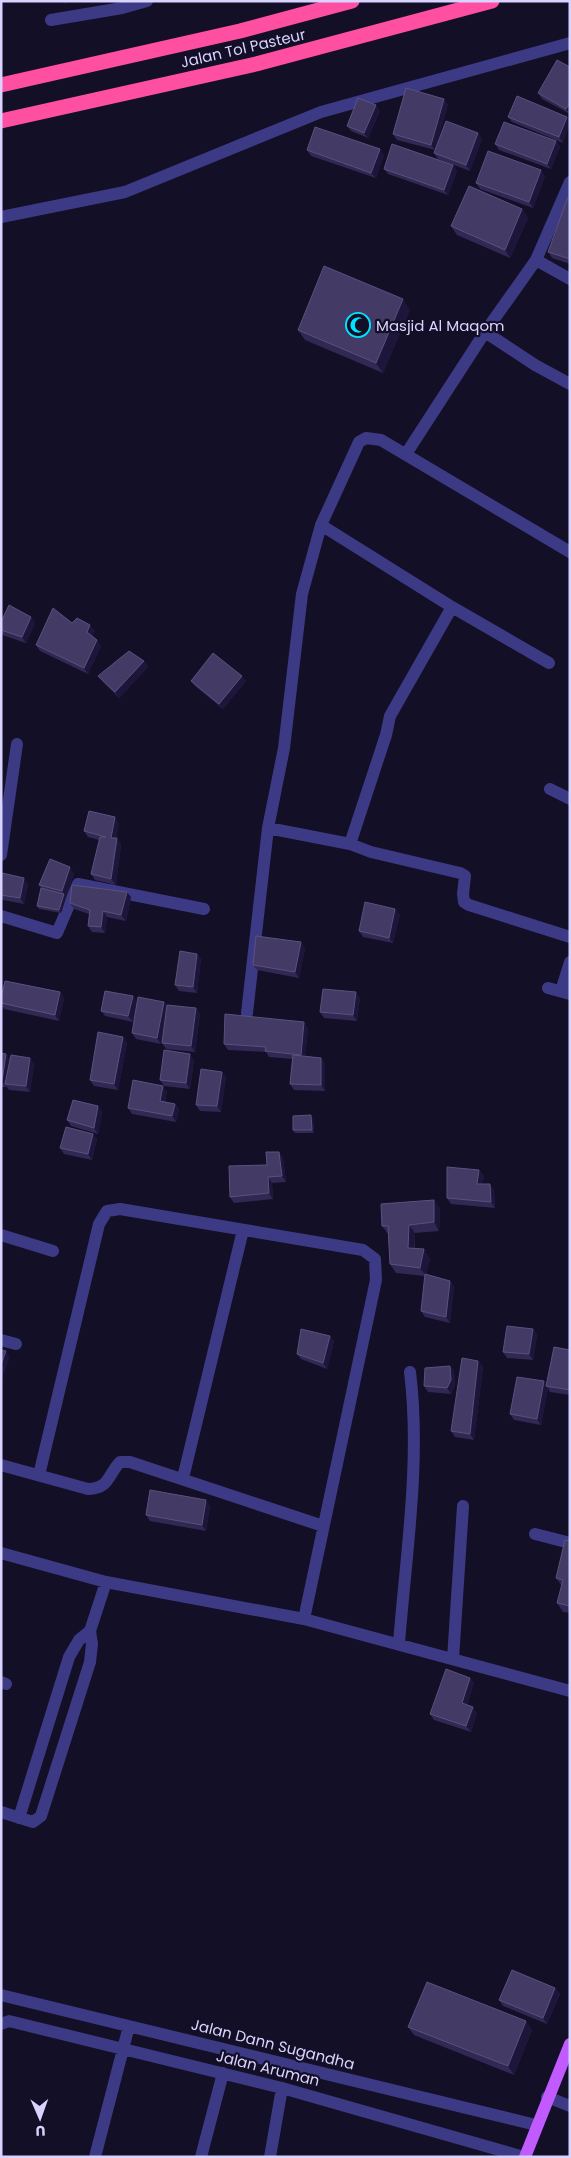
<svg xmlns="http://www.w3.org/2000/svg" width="571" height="2158" viewBox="0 0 571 2158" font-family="Poppins,sans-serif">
	<rect width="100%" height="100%" fill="#130f26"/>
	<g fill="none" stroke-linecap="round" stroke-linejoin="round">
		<path stroke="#3d3a85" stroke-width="12" d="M51 20 122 8 147 1
			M1 217 125 192 321 112 570 43
			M536 260 570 279
			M485 332 535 365 570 384
			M406 454 485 332 536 260 570 182
			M321 525 452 607 549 663
			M550 789 570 799
			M268 828 350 844 371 852 460 873 465 876 463 894 464 902 469 905 570 937
			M350 844 386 735 390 716 452 607
			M1 855 17 744
			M1 916 57 933 78 884 204 909
			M548 988 570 994
			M561 991 570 962
			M247 1013 268 828 284 748 302 594 321 525 359 442 366 438 381 440 570 552
			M1 1235 53 1251
			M1 1340 16 1344
			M1 1465 88 1489C110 1488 107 1476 120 1462H130L323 1526
			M39 1475 99 1224 107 1211 120 1209 363 1250 375 1259 376 1280 304 1619
			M183 1478 243 1230
			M535 1534 570 1543
			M1 1553 106 1582 304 1619 570 1691
			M399 1643C406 1554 421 1461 410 1372
			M453 1659 463 1506
			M1 1682 6 1684
			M1 1812 33 1822 41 1816 90 1662 92 1644 90 1631 106 1582
			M19 1818 69 1657 79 1640 90 1631
			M1 1995 536 2125
			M1 2024 9 2021 282 2088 524 2157
			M547 2097 570 2106
			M95 2157 129 2026
			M201 2157 223 2073
			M270 2157 282 2088"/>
		<path stroke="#c25bff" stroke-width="12" d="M525 2157 570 2044"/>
		<path stroke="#ff4fa3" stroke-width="15" d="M1 85 240 31 352 1
			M1 121 256 64 492 1"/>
	</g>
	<path fill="#312854" d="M570 67V114L542 99 538 93Z
		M448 104 435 150 397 140 393 134Z
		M380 111 368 138 351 131 347 126Z
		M508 117H567L563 143 512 122Z
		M478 133 482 139 470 171 438 159 434 153Z
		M556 141 560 147 551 169 499 150 495 144Z
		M307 150 384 155 376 178 311 156Z
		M453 165 457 171 448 195 388 174 384 169Z
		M545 176 533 208 480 189 476 183Z
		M570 198V264L552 258 548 252Z
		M522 209 528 218 510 258 457 235 451 226Z
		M410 310 383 373 305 340 298 330Z
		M35 623 26 643 2 635 1 634V630Z
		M72 623 95 631 92 636 97 640 101 646 88 674 40 651 36 645Z
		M144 661 148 667 119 698 103 682 98 676Z
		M191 681H246L223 709 195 686Z
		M119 823 116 838 121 844 116 885 95 880 91 874 99 840 88 837 84 831Z
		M74 873 61 913 39 909 37 906 41 888 39 885Z
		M1 879 28 884 24 904 3 900 1 899Z
		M131 897 126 921 107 917 105 933 92 932 88 926 89 914 74 909 70 903Z
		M395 909 400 915 393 943 363 937 359 931Z
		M305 948 299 978 257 970 253 965Z
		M197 954 201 959 197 993 179 991 175 985Z
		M60 992 64 998 59 1021 4 1009 1 1005V998Z
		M133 996 137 1002 133 1022 105 1016 101 1011Z
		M360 998 357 1021 324 1018 320 1012Z
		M164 1002 167 1006 196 1008 200 1014 195 1052 166 1049 162 1043 164 1025 161 1044 136 1039 132 1033Z
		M308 1028 305 1056 321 1058 325 1064V1091L294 1090 290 1084 292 1059 269 1057 266 1052 228 1050 224 1044Z
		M123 1037 127 1043 118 1090 94 1086 90 1080Z
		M1 1053 6 1054 10 1059 30 1058 34 1064 30 1092 9 1090 6 1086V1087H1Z
		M194 1060 190 1089 164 1086 160 1080Z
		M222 1072 226 1077 221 1112 200 1111 196 1105Z
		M167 1091 165 1102 175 1104 179 1109 176 1122 132 1114 128 1108Z
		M98 1106 102 1112 98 1134 71 1126 67 1120Z
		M313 1118 314 1133H295L293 1130Z
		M93 1134 97 1139 92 1160 64 1154 60 1148Z
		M279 1152 283 1157 286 1182 272 1183 273 1199 234 1203 230 1197 267 1165Z
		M479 1170 484 1176 482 1184 494 1190 495 1208 451 1204 447 1198Z
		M440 1208 439 1231 415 1233V1248L430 1258 426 1274 450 1281 454 1287 450 1323 425 1317 421 1311 425 1276 396 1273 390 1264 388 1234 382 1226Z
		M533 1329 537 1335 533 1360 507 1358 503 1352Z
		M330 1336 334 1341 327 1369 301 1359 297 1354Z
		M570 1350V1395L550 1392 548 1388 541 1425 514 1420 510 1414 544 1381 546 1385Z
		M478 1361 483 1367 474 1440 455 1437 451 1431Z
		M450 1366 454 1371 455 1385 451 1394 428 1392 424 1386Z
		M210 1506 206 1531 150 1521 146 1515Z
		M570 1541V1613L563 1612 557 1603 562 1586 556 1578Z
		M470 1678 474 1683 467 1705 477 1713 471 1732 434 1720 430 1714Z
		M555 1988 560 1994 547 2024 503 2006 499 2000Z
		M408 2027 532 2030 514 2075 414 2035Z"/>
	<path fill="#1d163a" d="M63 1H67L65 5Z
		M444 99 448 104 435 150 431 145Z
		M570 103V114L566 109Z
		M376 105 380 111 368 138 364 133Z
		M567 117 570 121V125L563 143 559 137Z
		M478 133 482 139 470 171 466 165Z
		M556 141 560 147 551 169 547 164Z
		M380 149 384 155 376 178 371 173Z
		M453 165 457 171 448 195 444 190Z
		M541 170 545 176 533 208 529 202Z
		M522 209 528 218 510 258 505 250Z
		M403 299 410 310 383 373 376 363Z
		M31 617 35 623 26 643 22 637Z
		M90 625 95 631 91 638 87 632Z
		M97 640 101 646 88 674 84 668Z
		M144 661 148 667 119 698 115 692Z
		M242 676 246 681 223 709 219 704Z
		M115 817 119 823 115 844 111 838Z
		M117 838 121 844 116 885 111 879Z
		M70 867 74 873 61 913 59 910 64 894 62 891Z
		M24 878 28 884 24 904 20 898Z
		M127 892 131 897 126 921 121 915Z
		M395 909 400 915 393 943 389 938Z
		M103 911 107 917 105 933 101 927Z
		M301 942 305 948 299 978 295 972Z
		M197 954 201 959 197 993 193 987Z
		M60 992 64 998 59 1021 55 1015Z
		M356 992 360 998 357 1021 353 1015Z
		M133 996 137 1002 133 1022 128 1016Z
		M164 1002 168 1007 161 1044 157 1038Z
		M196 1008 200 1014 195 1052 191 1046Z
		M304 1022 308 1028 305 1060 301 1055Z
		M123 1037 127 1043 118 1090 114 1084Z
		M6 1054 11 1060 5 1084 6 1087 2 1081Z
		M190 1054 194 1060 190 1089 186 1083Z
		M30 1058 34 1064 30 1092 26 1086Z
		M321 1058 325 1064V1091L321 1085Z
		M222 1072 226 1077 221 1112 217 1106Z
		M163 1086 167 1091 164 1107 160 1101Z
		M175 1104 179 1109 176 1122 172 1116Z
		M98 1106 102 1112 98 1134 94 1128Z
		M311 1115 313 1118 314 1133 312 1130Z
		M93 1134 97 1139 92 1160 88 1154Z
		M279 1152 283 1157 286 1182 282 1176Z
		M479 1170 484 1176 481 1190 477 1184Z
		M268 1177 272 1183 273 1199 269 1193Z
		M490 1184 494 1190 495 1208 491 1202Z
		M434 1200 440 1208 439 1231 434 1222Z
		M409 1225 415 1233 414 1256 408 1248Z
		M424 1249 430 1258 426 1276 420 1268Z
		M450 1281 454 1287 450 1323 446 1317Z
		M533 1329 537 1335 533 1360 529 1354Z
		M330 1336 334 1341 327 1369 323 1363Z
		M6 1351 10 1357 1 1381V1365Z
		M478 1361 483 1367 474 1440 470 1434Z
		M450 1366 454 1371 455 1385 451 1394 447 1388Z
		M544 1381 548 1386H546L548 1388 541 1425 537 1419Z
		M206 1500 210 1506 206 1531 202 1525Z
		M470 1678 474 1683 466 1708 462 1703Z
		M473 1707 477 1713 471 1732 466 1726Z
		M555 1988 560 1994 547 2024 543 2018Z
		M526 2021 532 2030 514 2075 508 2066Z"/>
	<path fill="#433a66" stroke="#5a527e" d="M557 60 570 67V103L566 109 538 93Z
		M406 88 444 99 431 145 393 134Z
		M517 96 567 117 559 137 508 117Z
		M358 98 376 105 364 133 347 126Z
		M446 121 478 133 466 165 434 153Z
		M504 122 556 141 547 164 495 144Z
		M315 127 380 149 371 173 307 150Z
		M392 144 453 165 444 190 384 169Z
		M488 151 541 170 529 202 476 183Z
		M469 186 522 209 505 250 451 226Z
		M568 197 570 198V259L548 252Z
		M324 266 403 299 376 363 298 330Z
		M9 605 31 617 22 637 1 630V622Z
		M53 608 72 623 77 618 90 625 87 632 97 640 84 668 36 645Z
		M129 651 144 661 115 692 98 676Z
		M213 653 242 676 219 704 191 681Z
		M89 811 115 817 111 838H117L111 879 91 874 100 837H106L84 831Z
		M50 859 70 867 62 891 39 885Z
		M2 873 24 878 20 898 1 895V879Z
		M72 885 127 892 121 915 103 911 101 927 88 926 90 910 70 903Z
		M41 888 64 894 59 910 37 906Z
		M365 902 395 909 389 938 359 931Z
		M256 936 301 942 295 972 253 965Z
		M180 951 197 954 193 987 175 985Z
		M5 981 60 992 55 1015 1 1003V998Z
		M323 989 356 992 353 1015 320 1012Z
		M105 991 133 996 128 1016 101 1011Z
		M138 997 164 1002 157 1038 132 1033Z
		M167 1005 196 1008 191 1046 162 1043Z
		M225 1014 304 1022 301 1055 265 1051 266 1047 224 1044Z
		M98 1032 123 1037 114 1084 90 1080Z
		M164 1050 190 1054 186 1083 160 1080Z
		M1 1053 6 1054 2 1081H1Z
		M11 1055 30 1058 26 1086 5 1084Z
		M293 1055 321 1058V1085L290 1084Z
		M201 1069 222 1072 217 1106 196 1105Z
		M133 1080 163 1086 160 1101 175 1104 172 1116 128 1108Z
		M73 1100 98 1106 94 1128 67 1120Z
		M311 1115 312 1130H293V1116Z
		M66 1127 93 1134 88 1154 60 1148Z
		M266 1152H279L282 1176 268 1177 269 1193 230 1197 229 1166 267 1165Z
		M447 1167 479 1170 477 1184H490L491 1202 447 1198Z
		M434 1200V1222L409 1225 408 1248 424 1249 420 1268 390 1264 388 1226H382L381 1204Z
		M425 1274 450 1281 446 1317 421 1311Z
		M507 1326 533 1329 529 1354 503 1352Z
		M301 1329 330 1336 323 1363 297 1354Z
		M554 1347 570 1350V1390L546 1386Z
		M1 1350 6 1351 1 1365Z
		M462 1358 478 1361 470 1434 451 1431Z
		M450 1366 451 1380 447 1388 424 1386 425 1368Z
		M517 1377 544 1381 537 1419 510 1414Z
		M150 1490 206 1500 202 1525 146 1515Z
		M565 1540 570 1541V1606L557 1603 563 1580 556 1578Z
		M446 1669 470 1678 462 1703 473 1707 466 1726 430 1714Z
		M512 1970 555 1988 543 2018 499 2000Z
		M427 1982 526 2021 508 2066 408 2027Z"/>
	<defs>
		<symbol id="mosque-ring" viewBox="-11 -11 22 22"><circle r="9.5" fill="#130f26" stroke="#00e5ff" stroke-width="1.5"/><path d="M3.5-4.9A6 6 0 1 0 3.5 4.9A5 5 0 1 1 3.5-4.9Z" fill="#00e5ff"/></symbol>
	</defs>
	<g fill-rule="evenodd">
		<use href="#mosque-ring" x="344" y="311" width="28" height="28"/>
	</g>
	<g text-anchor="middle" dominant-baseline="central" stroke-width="4.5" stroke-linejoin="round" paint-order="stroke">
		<g font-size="15" fill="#d9d4ff" stroke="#130f26">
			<text transform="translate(243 48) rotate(-13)">Jalan Tol Pasteur</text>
			<text transform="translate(273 2044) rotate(14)">Jalan Dann Sugandha</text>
			<text transform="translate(268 2068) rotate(14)">Jalan Aruman</text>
		</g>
		<g font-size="15" fill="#d9d4ff" stroke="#130f26" text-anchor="start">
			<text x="376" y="325">Masjid Al Maqom</text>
		</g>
	</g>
	<rect width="571" height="2158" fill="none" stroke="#d9d4ff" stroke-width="5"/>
	<g transform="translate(40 2118) rotate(178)" stroke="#130f26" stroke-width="4" paint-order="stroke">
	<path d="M0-4L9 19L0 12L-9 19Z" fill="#d9d4ff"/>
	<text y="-8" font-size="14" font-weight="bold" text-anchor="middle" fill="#d9d4ff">U</text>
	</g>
</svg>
